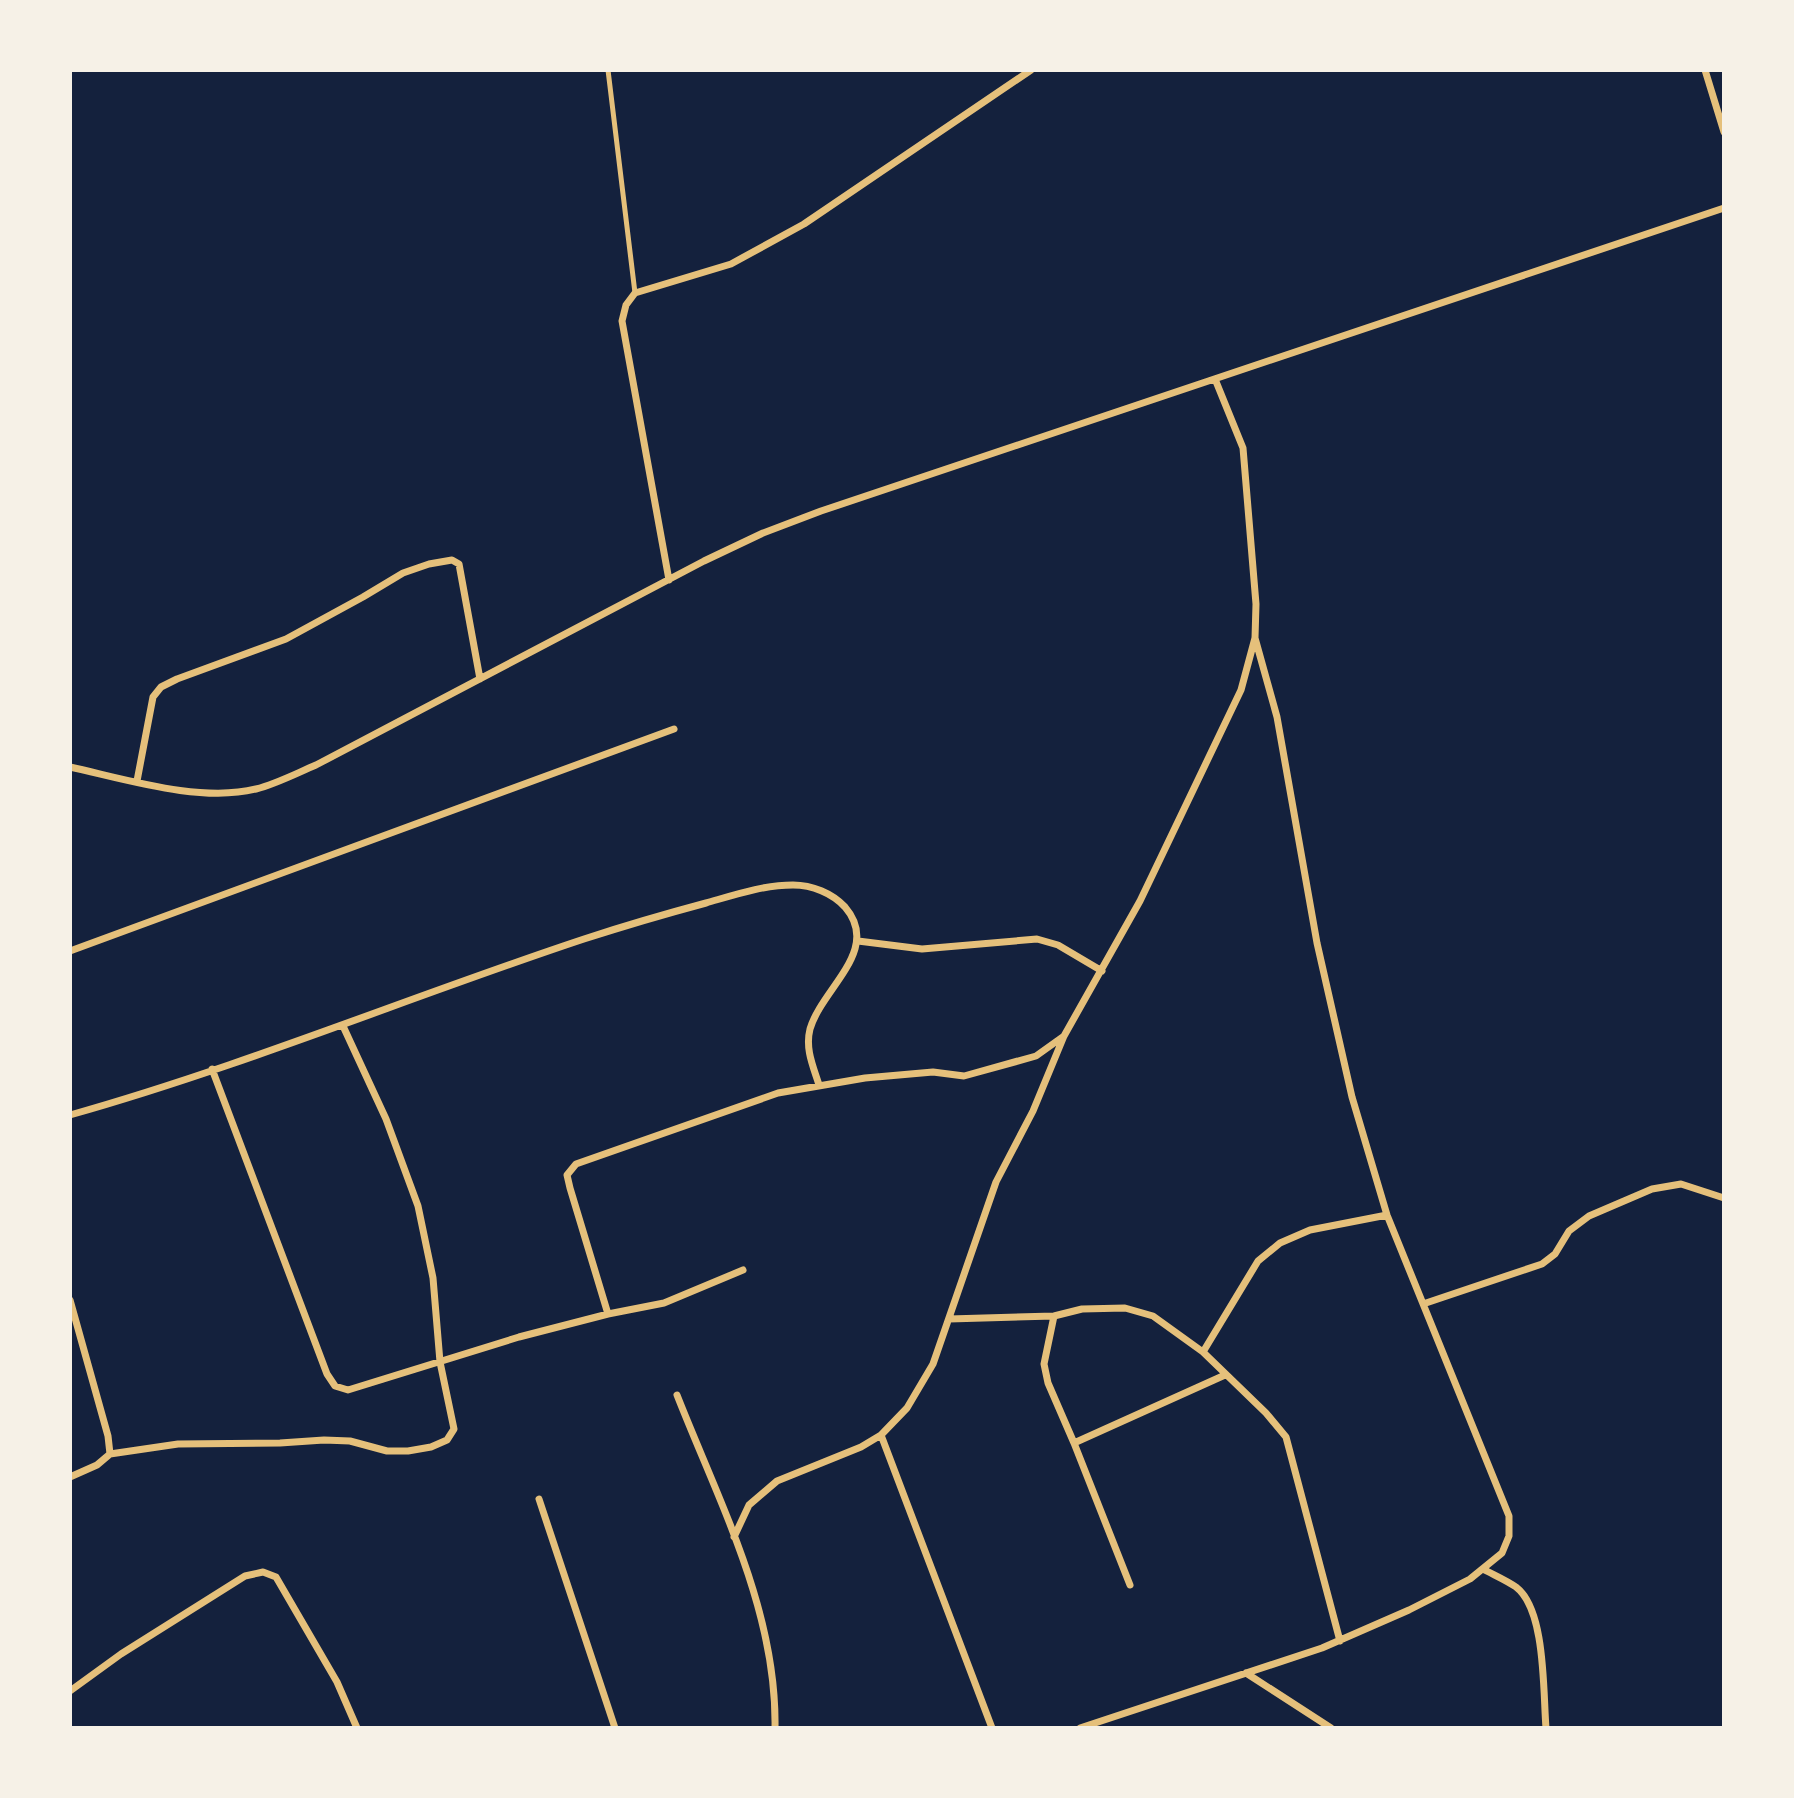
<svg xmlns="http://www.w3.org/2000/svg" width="1794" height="1798" viewBox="0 0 1794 1798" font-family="'Source Sans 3',sans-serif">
	<rect width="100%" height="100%" fill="#14213d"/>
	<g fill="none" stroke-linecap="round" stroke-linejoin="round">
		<path stroke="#e5c07b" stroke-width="5" d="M608 70 635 293"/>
		<path stroke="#e5c07b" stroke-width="7" d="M1705 70 1724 132
			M669 580 622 321 626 305 635 293 731 264 804 224 1031 70
			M70 767C125 779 201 803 256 789 276 784 297 773 316 765L704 561 763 533 821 511 1724 208
			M137 781 153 697 161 687 177 679 286 639 363 597 403 573 429 564 452 560 459 564 480 679
			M858 941 922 949 1037 939 1058 945 1102 971
			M70 951 674 729
			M212 1069 327 1374 335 1386 348 1390 519 1337 608 1314 664 1303 743 1270
			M70 1115C244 1066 412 996 584 939 624 926 665 914 706 903 734 895 763 885 793 885 812 885 832 893 845 907 882 950 822 988 810 1029 805 1049 813 1066 819 1085
			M70 1300 108 1436 110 1454 97 1465 70 1477
			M1423 1304 1542 1264 1555 1254 1569 1231 1589 1216 1652 1189 1681 1184 1724 1198
			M608 1314 570 1188 567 1175 576 1164 778 1093 865 1078 933 1072 964 1076 1036 1056 1064 1036 1140 901 1241 690 1255 638 1256 604 1243 448 1215 379
			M1054 1316 1044 1364 1048 1383 1074 1443 1130 1585
			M949 1319 1054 1316 1082 1309 1125 1308 1153 1316 1203 1352 1266 1413 1286 1437 1340 1641
			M1203 1352 1258 1261 1280 1243 1310 1230 1387 1215
			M677 1395C719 1502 777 1611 775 1728
			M881 1435 992 1728
			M1074 1443 1225 1375
			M110 1454 178 1444 280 1443 324 1440 350 1441 387 1451H408L431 1447 447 1440 454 1429 440 1362 433 1278 418 1206 386 1119 343 1026
			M539 1499 615 1728
			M734 1537 749 1505 777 1481 861 1447 881 1435 907 1408 933 1364 996 1182 1033 1111 1064 1036
			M1483 1569C1494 1575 1506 1580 1516 1587 1546 1610 1543 1692 1546 1728
			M1246 1673 1331 1728
			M70 1691 121 1654 245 1576 263 1572 276 1577 337 1682 357 1728
			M1080 1728 1322 1648 1409 1610 1470 1579 1502 1553 1509 1536V1516L1387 1215 1352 1097 1317 943 1277 717 1255 638"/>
	</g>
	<rect width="1794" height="1798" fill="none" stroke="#f6f1e7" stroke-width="144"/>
</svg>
